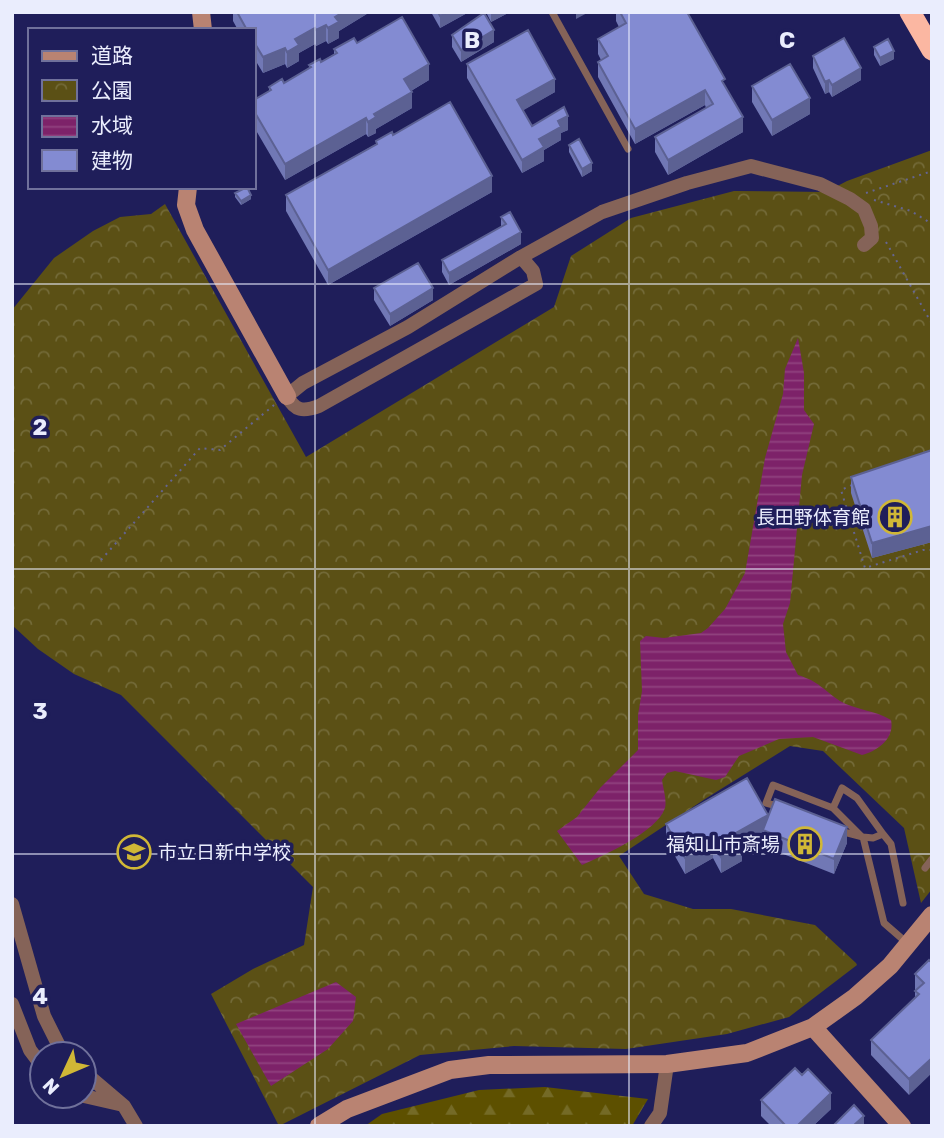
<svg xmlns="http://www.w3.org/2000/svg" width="944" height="1138" viewBox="0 0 944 1138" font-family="Rubik,'Noto Sans JP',sans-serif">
	<defs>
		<pattern id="forest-firs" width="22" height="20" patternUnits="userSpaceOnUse" patternTransform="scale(1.75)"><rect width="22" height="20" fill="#5d5000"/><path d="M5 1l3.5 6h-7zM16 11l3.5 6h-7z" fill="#746a26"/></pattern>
		<pattern id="park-crowns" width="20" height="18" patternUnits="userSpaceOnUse" patternTransform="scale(1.75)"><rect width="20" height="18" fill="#5b5015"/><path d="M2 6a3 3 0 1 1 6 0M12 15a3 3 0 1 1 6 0" fill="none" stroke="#736a38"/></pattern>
		<pattern id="water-rules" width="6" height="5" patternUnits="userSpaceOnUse" patternTransform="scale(1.75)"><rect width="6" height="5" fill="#7d2269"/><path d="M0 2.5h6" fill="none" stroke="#90427f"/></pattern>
	</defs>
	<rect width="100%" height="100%" fill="#1f1e5a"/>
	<path fill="url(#forest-firs)" d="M545 1087 648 1099 632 1126H365L382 1114 479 1090Z"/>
	<path fill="url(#park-crowns)" d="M932 150V889L921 903 904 828 823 751 790 746 705 799 619 856 644 894 693 909H731L815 925 856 963 857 965 789 1017 727 1034 626 1049 514 1046 420 1055 279 1126 211 994 253 969 304 945 313 887 121 695 74 674 38 649 12 625V310L54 258 93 231 120 217 151 214 165 204 306 457 554 307 571 256 631 218 734 191 826 192 847 181Z"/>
	<path fill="url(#water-rules)" d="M798 338 804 373V410L814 424 802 475 790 603 783 624 786 652 798 675C820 682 822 689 840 701 855 710 875 710 891 720 895 738 878 751 862 755L813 737 779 739 739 756 725 777 716 780 675 771 667 773 662 780C663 788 667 800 665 808 657 832 604 855 582 865L557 831 577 817 600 788 638 750V715L642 691 640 641 646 636 664 638 701 633 708 628 725 609 745 573 765 458 783 394 785 369Z
		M336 982 356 997 353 1021 328 1049 271 1086 236 1024Z"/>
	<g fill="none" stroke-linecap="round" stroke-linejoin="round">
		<path stroke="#656592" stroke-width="2" stroke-dasharray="2 5" stroke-linecap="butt" d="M866 193 932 171
			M874 200 911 211 932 224
			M886 242 932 324
			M852 485 841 490 865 568 923 550H932
			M101 560 200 448 220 450 274 405"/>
		<path stroke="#856358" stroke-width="7" d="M552 12 628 149
			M781 807 766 803 773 785 833 808
			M840 831 863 837
			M862 837 833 808 842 788 857 798 883 834
			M925 868 932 859
			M903 903 891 844 883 834 873 838 863 837 884 923 907 943"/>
		<path stroke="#856358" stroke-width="14" d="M521 257 533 271 536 284 319 406C303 412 295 411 287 396L303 383 408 327 521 257 602 212 687 183 751 166 820 184 850 199 864 209 871 226 872 238 864 245
			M12 904 44 1016 63 1054
			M12 1004 30 1050 42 1066
			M84 1072 124 1106 136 1126
			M84 1096 119 1104
			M651 1126 660 1113 667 1064"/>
		<path stroke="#b98372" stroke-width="18" d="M201 12 203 30
			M188 187 186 205 195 230 287 396
			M813 1027 902 1126
			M319 1126 347 1109 450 1070 489 1065 667 1064 747 1053 813 1027 855 997 890 966 932 915"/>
		<path stroke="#fbb7a2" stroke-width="21" d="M910 12 932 50"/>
	</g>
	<path fill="#7178b5" d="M233 12H370L339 31V38L328 44 326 41 316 46 315 44 299 53V61L287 68 285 64 263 73 254 58V30H238L233 21Z
		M431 12H469L440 28Z
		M486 12H510L491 22Z
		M616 12H687L725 86 743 132 668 175 655 152V137L706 108 705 105 635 144 598 77V62L601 60 598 54V39L619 27 616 21Z
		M452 35 494 42 461 62 452 47Z
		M357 43 429 80 411 91 412 108 376 129V133L368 137 366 134 285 180 254 127V100L269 92V87L284 83 309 68V65L321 62 334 54V49Z
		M874 47 894 59 880 66 874 55Z
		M813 56 861 80 832 97 829 92 825 94 813 68Z
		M467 64 555 92 523 110 532 126 568 130 561 133V140L544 150V161L522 173 467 78Z
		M752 86 810 114 772 136 752 102Z
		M393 135 492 192 328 285 286 211V195L376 144V141Z
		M569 145 592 171 582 177 569 152Z
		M235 193 251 199 241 205 235 197Z
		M501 217 521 244 449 285 442 272V260L501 227Z
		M374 288 433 300 390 326 374 300Z
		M932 450V542L872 558 851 493V477Z
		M768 815 847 843 834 874 763 846V834L742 845V861L721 873 713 858 685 874 666 840V824Z
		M929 960 909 1095 871 1055V1040L915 998V974Z
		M761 1100 831 1109 813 1126H771L761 1116Z"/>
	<path fill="#5c6193" d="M343 12H370L339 31V38L328 44V28L335 17Z
		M448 12H469L440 28V16Z
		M495 12H510L491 22V14Z
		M576 12H589L576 19Z
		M326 25V41L316 46V30Z
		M315 28V44L299 53V61L287 68V52L295 39Z
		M494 30V42L461 62V50Z
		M285 48V64L263 73V57Z
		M894 51V59L880 66V58Z
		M429 64V80L404 95V79Z
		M861 68V80L832 97V85Z
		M555 79V92L517 114V100Z
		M829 80V92L825 94V82Z
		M705 90V105L635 144V129Z
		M412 92V108L376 129V133L368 137V122L374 114Z
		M810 98V114L772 136V120Z
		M568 116V130L561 133V140L544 150V161L522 173V160L539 139 558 121Z
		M743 117V132L668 175V160Z
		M366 118V134L285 180V164Z
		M592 163V171L582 177V169Z
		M492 176V192L328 285V270Z
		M251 195V199L241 205V201Z
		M521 232V244L449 285V273Z
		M433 288V300L390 326V314Z
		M932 526V542L872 558V543Z
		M768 815 763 830V834L742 845V861L721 873V857L736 833Z
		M847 827V843L834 874V859Z
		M713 842V858L685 874V858Z
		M932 1058V1073L909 1095V1079Z
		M831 1093V1109L813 1126H797Z
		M864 1116V1126H853Z"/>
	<path fill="#838bd2" stroke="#5c6193" stroke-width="2" d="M237 12H343L335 17 339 22 328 28 326 25 316 30 315 28 295 39 299 45 287 52 285 48 263 57 254 42V30H247Z
		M438 12H448L440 16Z
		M620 12H687L725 79 722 81 743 117 668 160 655 137 713 104 705 90 635 129 598 62 608 56 598 39 626 23Z
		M484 13 494 30 461 50 452 35Z
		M402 17 429 64 404 79 412 92 374 114 376 117 368 122 366 118 285 164 254 111V100L271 90 269 87 282 79 284 83 311 67 309 65 320 59 321 62 337 53 334 49 354 38 357 43Z
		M528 30 555 79 517 100 532 126 564 107 568 116 558 121 561 127 539 139 544 147 522 160 467 64Z
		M844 38 861 68 832 85 829 80 825 82 813 56Z
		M888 39 894 51 880 58 874 47Z
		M790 64 810 98 772 120 752 86Z
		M450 102 492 176 328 270 286 195 377 144 376 141 392 132 393 135Z
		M579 139 592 163 582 169 569 145Z
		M247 187 251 195 241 201 235 193Z
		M510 212 521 232 449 273 442 260 506 224 501 217Z
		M418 263 433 288 390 314 374 288Z
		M932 450V526L872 543 851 477Z
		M747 778 768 815 736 833 742 845 721 857 713 842 685 858 666 824Z
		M775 799 847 827 834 859 763 830Z
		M929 960 932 963V1058L909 1079 871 1040 919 994 915 991 924 983 915 974Z
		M795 1068 802 1075 808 1069 831 1093 797 1126H786L761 1100Z
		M854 1105 864 1116 853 1126H833Z"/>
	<path fill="none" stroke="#eaedfd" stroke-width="2" stroke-opacity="0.55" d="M315 12V1126M629 12V1126M12 284H932M12 569H932M12 854H932"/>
	<defs>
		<symbol id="building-ring" viewBox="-11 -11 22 22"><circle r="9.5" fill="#1f1e5a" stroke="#d0b736" stroke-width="1.5"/><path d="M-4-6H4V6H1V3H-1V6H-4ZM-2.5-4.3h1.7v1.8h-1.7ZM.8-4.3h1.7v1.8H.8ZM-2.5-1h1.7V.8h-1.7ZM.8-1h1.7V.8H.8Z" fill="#d0b736"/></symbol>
		<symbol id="school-ring" viewBox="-11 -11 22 22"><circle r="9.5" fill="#1f1e5a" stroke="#d0b736" stroke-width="1.5"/><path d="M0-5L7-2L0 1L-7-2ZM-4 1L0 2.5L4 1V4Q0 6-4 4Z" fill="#d0b736"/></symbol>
	</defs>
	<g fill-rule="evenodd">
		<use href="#building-ring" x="876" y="498" width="38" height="38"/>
		<use href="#building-ring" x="786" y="825" width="38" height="38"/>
		<use href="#school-ring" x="115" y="833" width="38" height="38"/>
	</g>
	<g text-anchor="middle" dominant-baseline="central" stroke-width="7" stroke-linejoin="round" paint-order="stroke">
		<g font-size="19" fill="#eaedfd" stroke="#1f1e5a" text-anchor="end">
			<text x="870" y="517">長田野体育館</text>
			<text x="780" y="844">福知山市斎場</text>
			<text x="158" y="852" text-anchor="start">市立日新中学校</text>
		</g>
	</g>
	<g font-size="23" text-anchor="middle" font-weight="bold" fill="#eaedfd" stroke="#1f1e5a" stroke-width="7" stroke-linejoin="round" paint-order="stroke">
		<text x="472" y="48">B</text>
		<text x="787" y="48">C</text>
		<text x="40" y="435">2</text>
		<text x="40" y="719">3</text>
		<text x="40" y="1004">4</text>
	</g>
	<rect width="944" height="1138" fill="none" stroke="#eaedfd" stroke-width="28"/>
	<rect x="28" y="28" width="228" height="161" fill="#1f1e5a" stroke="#70719b" stroke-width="2"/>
	<rect x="42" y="51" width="35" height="10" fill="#b98372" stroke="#70719b" stroke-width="2"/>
	<text x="91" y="63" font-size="21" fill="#eaedfd">道路</text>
	<rect x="42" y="80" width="35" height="21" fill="url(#park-crowns)" stroke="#70719b" stroke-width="2"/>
	<text x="91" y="98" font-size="21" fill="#eaedfd">公園</text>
	<rect x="42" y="116" width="35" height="21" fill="url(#water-rules)" stroke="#70719b" stroke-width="2"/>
	<text x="91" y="133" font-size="21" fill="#eaedfd">水域</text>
	<rect x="42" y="150" width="35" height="21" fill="#838bd2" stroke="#70719b" stroke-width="2"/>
	<text x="91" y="168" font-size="21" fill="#eaedfd">建物</text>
	<g transform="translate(63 1075) rotate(226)"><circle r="33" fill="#1f1e5a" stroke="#70719b" stroke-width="2"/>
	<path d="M0-5L12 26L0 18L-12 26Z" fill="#d0b736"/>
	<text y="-10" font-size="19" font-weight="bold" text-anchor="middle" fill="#eaedfd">N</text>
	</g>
</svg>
